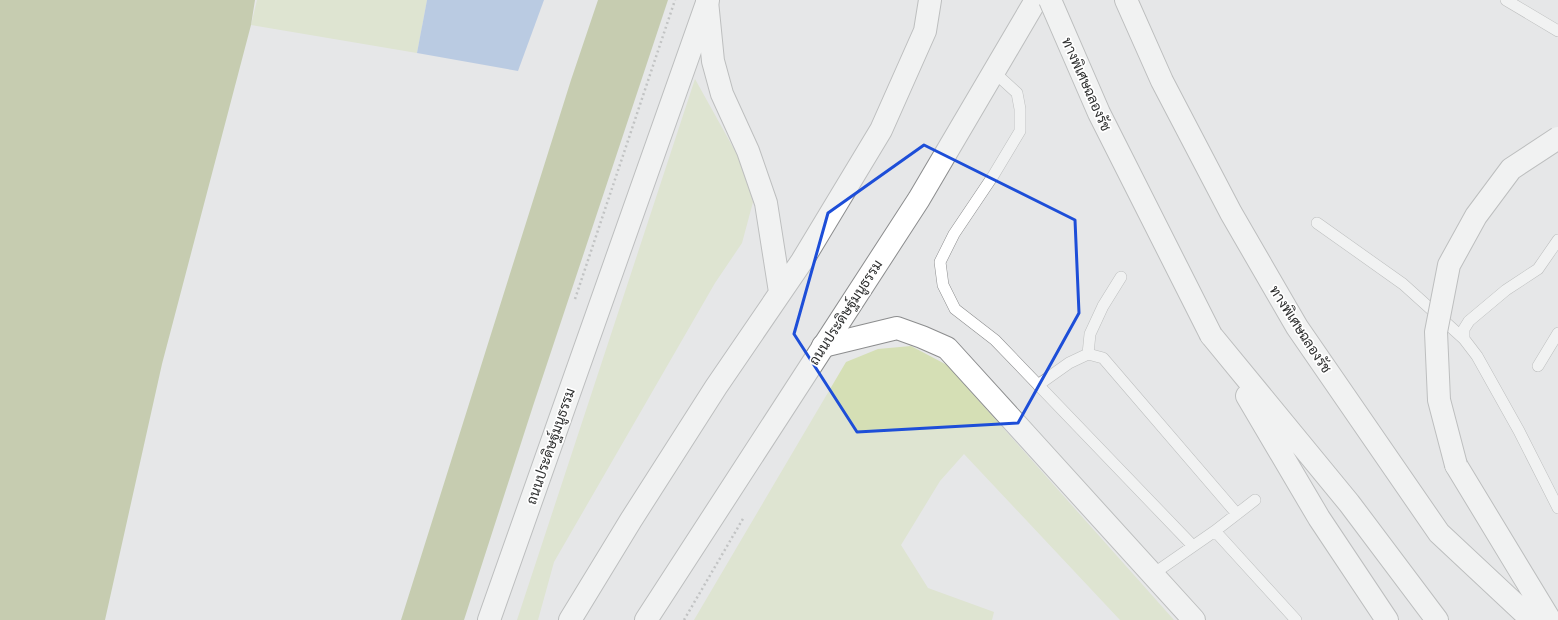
<svg xmlns="http://www.w3.org/2000/svg" width="1558" height="620" viewBox="0 0 1558 620" font-family="Commissioner,Sarabun,sans-serif">
	<rect width="100%" height="100%" fill="#e6e7e8"/>
	<path fill="#d5dfb5" d="M257 0H427L417 53 251 25Z
		M695 79 744 167 753 202 742 243 715 283 554 562 538 620H517Z
		M911 346 947 365 1174 620H1120L964 454 940 481 901 545 928 588 994 612 992 620H694L846 362 878 349Z"/>
	<path fill="#9fac6e" d="M0 0H255L251 25 162 364 105 620H0Z
		M598 0H668L533 406 464 620H401L571 80Z"/>
	<path fill="#86a8dc" d="M427 0H544L518 71 417 53Z"/>
	<g fill="none" stroke-linecap="round" stroke-linejoin="round">
		<defs>
			<path id="service" d="M1506 0 1558 31
				M994 72 1017 93 1020 109V131L993 176 954 234 940 262 943 285 955 309 995 340 1193 546
				M1317 223 1403 284 1464 339 1477 356 1519 431 1558 508
				M1464 339V329L1469 321 1506 290 1538 269 1558 240
				M1088 354 1090 334 1103 306 1121 277
				M1538 366 1558 333
				M1038 385 1069 363 1088 354 1103 358 1237 514
				M1215 531 1296 620
				M1153 574 1215 531 1255 500"/>
			<path id="primary" d="M489 620 708 0
				M646 620 919 199 1036 0"/>
			<path id="motorway" d="M1126 0 1162 81 1231 213 1297 327 1439 533 1532 620
				M707 1 713 61 722 94 748 151 766 203 780 292
				M1211 335 1349 503 1437 620
				M823 346 897 328 922 337 947 348 1194 620
				M1247 396 1319 518 1387 620
				M1456 465 1550 620
				M570 620 631 520 716 387 802 261 881 130 925 31 930 0"/>
		</defs>
		<use href="#service" stroke="#8c8d8e" stroke-width="12"/>
		<use href="#primary" stroke="#8c8d8e" stroke-width="24"/>
		<use href="#motorway" stroke="#8c8d8e" stroke-width="24"/>
		<path stroke="#979899" stroke-width="2.5" stroke-dasharray="2 3" stroke-linecap="butt" d="M575 299 675 0
			M684 620 744 517"/>
		<use href="#service" stroke="#fff" stroke-width="11"/>
		<use href="#primary" stroke="#fff" stroke-width="22"/>
		<use href="#motorway" stroke="#fff" stroke-width="22"/>
		<defs>
			<path id="motorway-bridge" d="M1050 0 1099 113 1211 335
				M1456 465 1439 400 1436 332 1449 265 1476 216 1511 169 1558 138"/>
		</defs>
		<use href="#motorway-bridge" stroke="#8c8d8e" stroke-width="24" stroke-linecap="butt"/>
		<use href="#motorway-bridge" stroke="#fff" stroke-width="22"/>
	</g>
	<path d="M0 0H1558V620H0ZM924 145 1075 220 1079 313 1018 423 857 432 794 334 828 213Z" fill="#e6e7e8" fill-opacity=".55" fill-rule="evenodd"/>
	<path fill="none" stroke="#1d4ed8" stroke-width="3" stroke-linejoin="round" d="M924 145 1075 220 1079 313 1018 423 857 432 794 334 828 213Z"/>
	<g text-anchor="middle" dominant-baseline="central" stroke-width="3.5" stroke-linejoin="round" paint-order="stroke">
		<g font-size="14" fill="#2d2e2e" stroke="#fff">
			<text transform="translate(1087 84) rotate(66)">ทางพิเศษฉลองรัช</text>
			<text transform="translate(845 312) rotate(-57)">ถนนประดิษฐ์มนูธรรม</text>
			<text transform="translate(1301 329) rotate(57)">ทางพิเศษฉลองรัช</text>
			<text transform="translate(550 446) rotate(-71)">ถนนประดิษฐ์มนูธรรม</text>
		</g>
	</g>
</svg>
